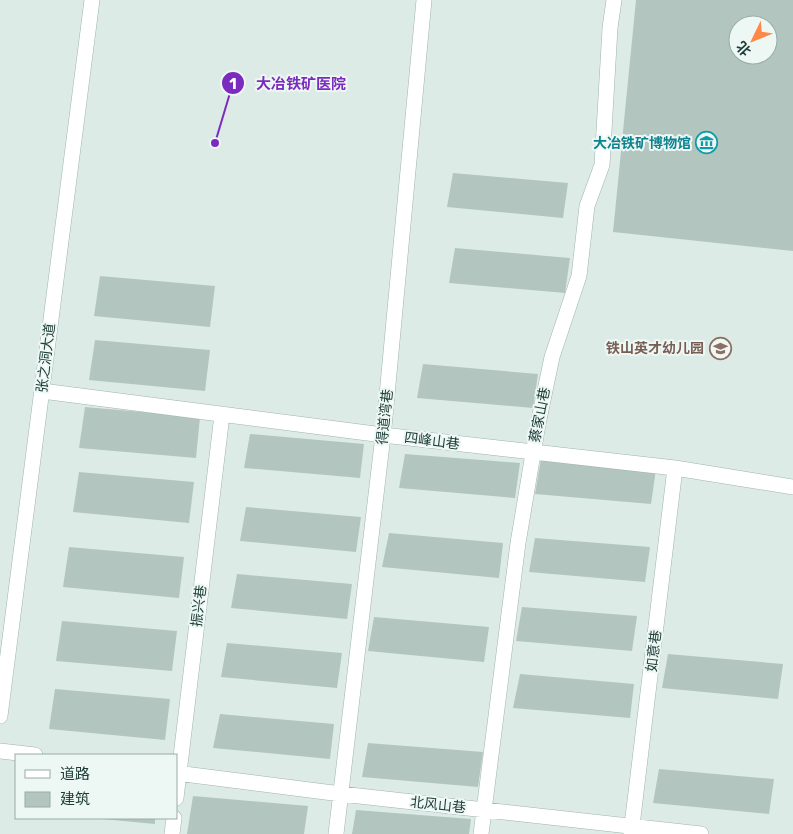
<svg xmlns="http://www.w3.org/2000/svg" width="793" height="834" viewBox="0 0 793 834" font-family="Rubik,'Noto Sans SC',sans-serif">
	<rect width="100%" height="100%" fill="#ddebe6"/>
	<path fill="#b2c6bf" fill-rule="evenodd" d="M636 0H793V251L613 232ZM738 25H768V55H738Z
		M453 173 568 183 563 218 447 207Z
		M455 248 570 258 565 293 449 283Z
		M100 276 215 286 210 327 94 316Z
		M95 340 210 350 205 391 89 380Z
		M423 364 538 374 533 408 417 398Z
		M85 407 200 417 196 458 79 448Z
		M250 434 364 444 360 478 244 468Z
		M405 454 520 463 515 498 399 488Z
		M541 459 656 469 651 504 535 494Z
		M79 472 194 482 189 523 73 512Z
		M246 507 361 517 356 552 240 541Z
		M389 533 503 543 499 578 382 567Z
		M535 538 650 547 645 582 529 572Z
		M69 547 184 557 179 598 63 587Z
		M237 574 352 584 347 619 231 608Z
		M522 607 637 616 632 651 516 641Z
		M374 617 489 627 484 662 368 651Z
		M62 621 177 631 172 671 56 661Z
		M227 643 342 653 337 688 221 677Z
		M668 654 783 664 778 699 662 688Z
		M520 674 634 684 630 718 513 708Z
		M55 689 170 699 165 740 49 729Z
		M220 714 334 724 330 759 213 748Z
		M368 743 483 752 478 787 362 777Z
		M659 769 774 779 769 814 653 803Z
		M193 796 308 806 304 834H187Z
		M356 810 471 819 469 834H352Z
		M102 818H155V824L102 819Z"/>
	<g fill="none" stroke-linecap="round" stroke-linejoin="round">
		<defs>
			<path id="minor" d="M42 391 383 435 675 468 793 487
				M0 751 35 755
				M176 773 341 794 701 834
				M176 798 222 415
				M172 834 174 818
				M336 834 384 427 424 0
				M481 834 518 543 538 424 552 357 579 276 587 206 602 165 610 28 614 0
				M631 834 675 468"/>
			<path id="tertiary" d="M0 716 92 0"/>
		</defs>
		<use href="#minor" stroke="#a0b3ae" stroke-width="16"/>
		<use href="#tertiary" stroke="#a0b3ae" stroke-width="16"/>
		<use href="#minor" stroke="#fff" stroke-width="15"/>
		<use href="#tertiary" stroke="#fff" stroke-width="15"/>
	</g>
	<defs>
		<symbol id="museum-ring" viewBox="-11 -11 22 22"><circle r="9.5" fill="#edf7f3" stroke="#0f9aa8" stroke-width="1.5"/><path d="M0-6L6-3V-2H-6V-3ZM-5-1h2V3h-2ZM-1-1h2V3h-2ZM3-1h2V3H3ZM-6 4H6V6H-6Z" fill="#0f9aa8"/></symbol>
		<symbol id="school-ring" viewBox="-11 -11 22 22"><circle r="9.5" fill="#edf7f3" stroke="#8d6e63" stroke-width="1.5"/><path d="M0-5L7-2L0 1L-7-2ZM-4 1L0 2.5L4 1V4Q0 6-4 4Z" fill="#8d6e63"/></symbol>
	</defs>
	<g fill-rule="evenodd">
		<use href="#museum-ring" x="694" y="130" width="25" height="25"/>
		<use href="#school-ring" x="708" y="336" width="25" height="25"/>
	</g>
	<g text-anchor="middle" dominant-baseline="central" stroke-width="4" stroke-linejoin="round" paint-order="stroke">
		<g font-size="14" font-weight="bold" fill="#0d838f" stroke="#edf7f3" text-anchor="end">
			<text x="691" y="143">大冶铁矿博物馆</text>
		</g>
		<g font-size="14" font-weight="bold" fill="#785e54" stroke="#edf7f3" text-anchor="end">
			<text x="704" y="348">铁山英才幼儿园</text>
		</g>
		<g font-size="14" fill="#1d3c37" stroke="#edf7f3">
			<text transform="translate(46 358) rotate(-83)">张之洞大道</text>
			<text transform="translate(540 415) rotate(-79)">蔡家山巷</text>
			<text transform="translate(385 417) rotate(-84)">得道湾巷</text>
			<text transform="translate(432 441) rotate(7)">四峰山巷</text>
			<text transform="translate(199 606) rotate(-83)">振兴巷</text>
			<text transform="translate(654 651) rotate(-83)">如意巷</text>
			<text transform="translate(438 805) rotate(6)">北风山巷</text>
		</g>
	</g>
	<path fill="none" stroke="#7b2cbf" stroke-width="2" d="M215 143L233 83"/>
	<g fill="#7b2cbf" stroke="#edf7f3" stroke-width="2">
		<circle cx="215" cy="143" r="5"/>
		<circle cx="233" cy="83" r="12"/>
	</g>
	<g font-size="15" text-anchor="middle" font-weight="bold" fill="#fff">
		<text x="233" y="89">1</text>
	</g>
	<g font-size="15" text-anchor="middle" font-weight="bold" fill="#7b2cbf" stroke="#edf7f3" stroke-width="4" stroke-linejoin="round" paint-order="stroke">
		<text x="301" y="89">大冶铁矿医院</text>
	</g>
	<rect x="15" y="754" width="162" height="65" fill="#edf7f3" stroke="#9aaca8"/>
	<rect x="25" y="770" width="25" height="8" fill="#ffffff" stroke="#9aaca8"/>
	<text x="60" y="779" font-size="15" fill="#1d3c37">道路</text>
	<rect x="25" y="792" width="25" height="15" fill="#b2c6bf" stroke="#9aaca8"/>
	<text x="60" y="804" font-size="15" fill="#1d3c37">建筑</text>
	<g transform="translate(753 40) rotate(227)"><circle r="24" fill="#edf7f3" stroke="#9aaca8"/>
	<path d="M0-4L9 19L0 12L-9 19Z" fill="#ff8847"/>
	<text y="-8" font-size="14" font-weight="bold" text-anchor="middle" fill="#1d3c37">北</text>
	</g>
</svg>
